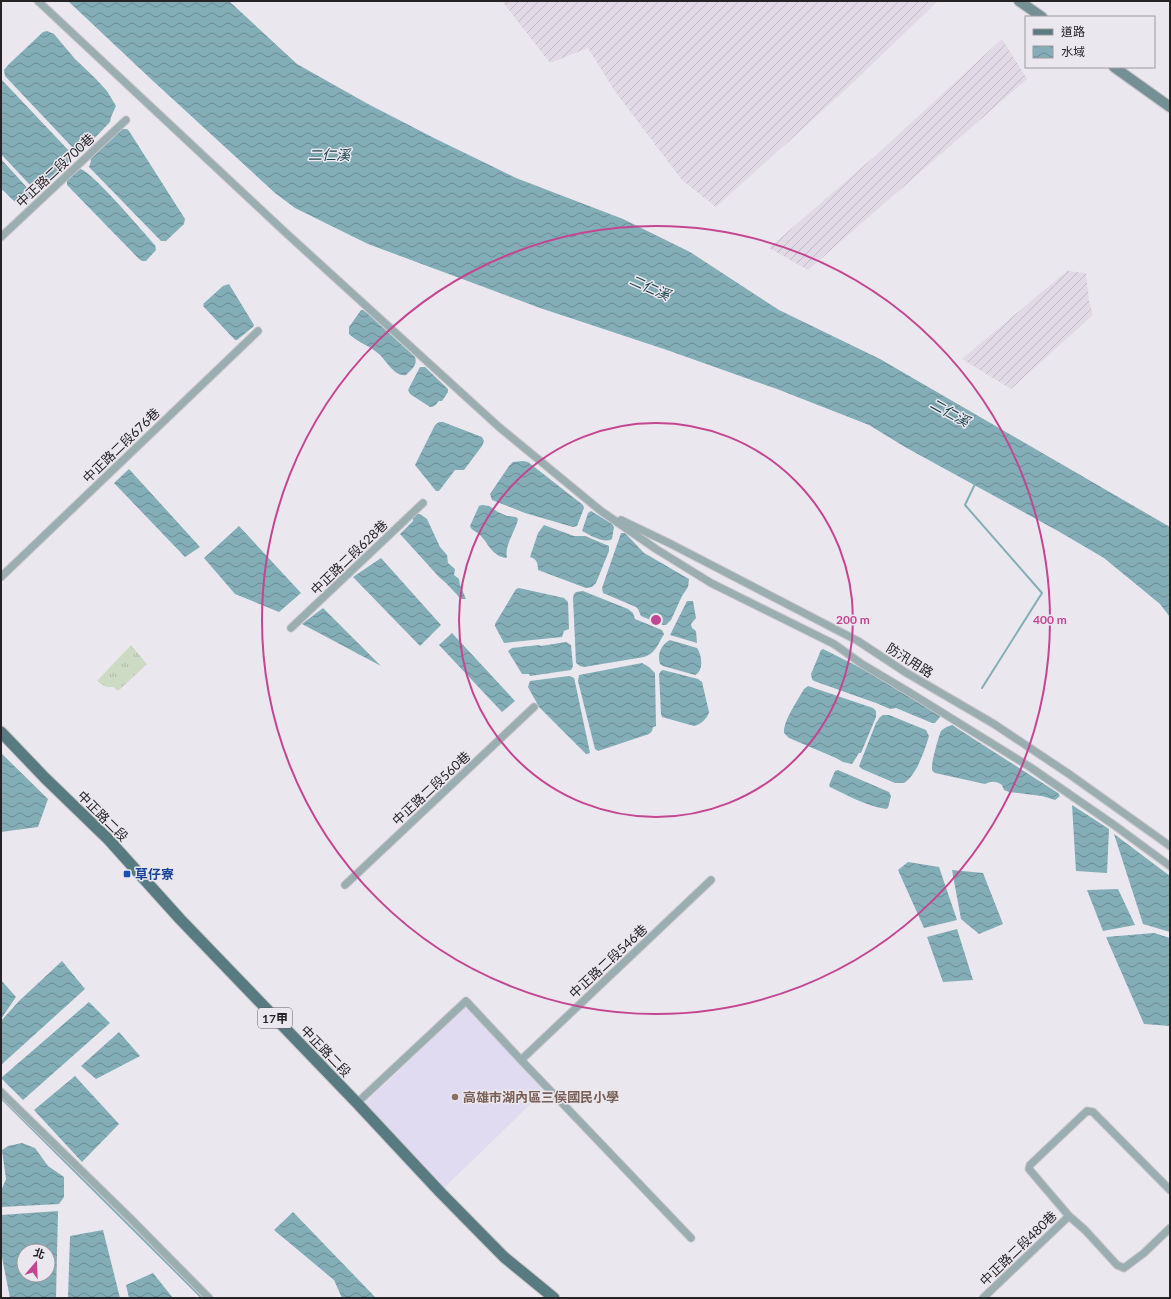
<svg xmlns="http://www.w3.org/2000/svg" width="1171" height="1299" viewBox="0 0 1171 1299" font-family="Lato,'Noto Sans TC',sans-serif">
	<defs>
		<pattern id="industrial-furrows" width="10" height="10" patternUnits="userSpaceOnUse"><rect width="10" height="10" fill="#e2d9e6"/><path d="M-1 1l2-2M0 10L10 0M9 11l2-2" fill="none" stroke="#c2bac5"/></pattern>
		<pattern id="grass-tufts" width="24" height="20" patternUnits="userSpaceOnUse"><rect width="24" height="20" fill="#cddac4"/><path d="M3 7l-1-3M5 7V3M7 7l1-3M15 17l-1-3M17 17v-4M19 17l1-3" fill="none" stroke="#b0bba8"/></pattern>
		<pattern id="water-waves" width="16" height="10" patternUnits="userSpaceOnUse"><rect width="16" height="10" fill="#83adb7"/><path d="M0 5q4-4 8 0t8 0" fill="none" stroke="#6b8c95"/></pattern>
	</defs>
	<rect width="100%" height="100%" fill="#ebe7ee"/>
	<path fill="url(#industrial-furrows)" d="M502 1H938L842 93 716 207 682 180 614 90 588 48 550 63Z
		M1002 39 1027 79 808 270 769 248 875 156Z
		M1067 271 1086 273 1089 301 1093 315 1011 389 962 359Z"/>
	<path fill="#e0dbf1" d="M466 1007 544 1091 445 1187 365 1103Z"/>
	<path fill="url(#grass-tufts)" d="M131 645 147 664 118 691 113 687H106L97 681Z"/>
	<path fill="url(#water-waves)" fill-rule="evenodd" d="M68 1H229L297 64 368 104 434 138 516 178 623 219 690 252 779 310 880 359 1170 527V617L1160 604 1104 558 1058 531 905 447 869 425 777 389 667 350 540 308 368 244 295 208 275 193 152 80Z
		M47 31 54 34 75 59 95 78 107 91 116 106 111 117 110 122 83 150H78L73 148 5 76 4 70 8 65 43 32Z
		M1 79 72 154 71 160 46 184 36 186 30 185 1 154Z
		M120 129H127L129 131 185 219 184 224 166 241H161L89 167 91 161 90 158Z
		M1 159 31 192 29 200C13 208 13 197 1 189Z
		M80 169C92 171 143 232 155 245L156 250 146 261H142L139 259 67 185V180Z
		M229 284 254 325 253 327 237 340H235L203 306 204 305 203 304 223 286Z
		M361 310H363L367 313 415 357C418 365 411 370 406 375 395 377 387 362 380 355 371 346 358 343 349 334V327Z
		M420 367H425L448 389V392L442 401H439C436 404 435 407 430 407L410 394 408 390Z
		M439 422H443L482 437 484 441 482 446 464 470H455L439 491H436L415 465 435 425Z
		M523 461 528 462 583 505 584 508 577 526 573 527 525 513 492 500 490 494 509 466 513 462Z
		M129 469 200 547 185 557 114 483Z
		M482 505 489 506 498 512 507 516 516 517 518 519C516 530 504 546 507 557L506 558C492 556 489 544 480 535 476 531 472 531 470 526L479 506Z
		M591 511 612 524 614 527 612 539C604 544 590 535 582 531L588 513Z
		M417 514H420L427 519 440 547 447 555 448 563 455 569 454 575 459 579 460 585 466 599H461L446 583 439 577 400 534 413 521V517Z
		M544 525 574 536H585L609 546V551L596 583 592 587 586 588 538 570C538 563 537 559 530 557L538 533Z
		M239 526 301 593 279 612 235 594 204 558Z
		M621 533H625L644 553 689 579 688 587 682 596 671 620 666 625H663L641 616 638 609 636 607 603 593 602 588Z
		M381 558 441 625 420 646 353 577Z
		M519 588 564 598 568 602 569 629 564 631 562 637 504 643 495 626V624L516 589Z
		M583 591 628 609 633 613 635 619 662 630 664 634C658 644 655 654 644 657L584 667 580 666 576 663 573 598 574 594 576 592Z
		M687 601H693L696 618 691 624 692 628 696 631 697 643 670 635Z
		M323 608 381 666 302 624Z
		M452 633 515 701 502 712 439 645Z
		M670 640 697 648C702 655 704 671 695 675L663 666 660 664C657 654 661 645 670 640Z
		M566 642 571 645 573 666 571 670 530 676 529 674H522L508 651 512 648 539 645 541 646Z
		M823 649 879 677 939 714 940 717 935 723H932L896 708 890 709 876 703 814 681 812 679 811 674 821 650Z
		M642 663 649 667 655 673 656 726 653 727 652 731 649 734 598 751 595 749 578 681 579 675Z
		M663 670 698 679 702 682 709 712C708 718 700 725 694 726L662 717 661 714 659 674 661 671Z
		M569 676 574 678 575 682 589 748 590 753 587 754H586L539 707 528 687 530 681Z
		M808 686 873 708 876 711V717L861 753H859L852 764 843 762 836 758 789 738 784 733C783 721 798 700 804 689Z
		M883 715H889L926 730 929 736C925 750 916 776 904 783H895L862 769 859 766 876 723 880 717Z
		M952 725 1058 793 1060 796 1055 800 1042 796 1009 792 1004 790 1002 785C996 781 992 781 985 784L935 773C933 771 932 772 932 768 931 764 939 735 941 731 944 728 948 726 952 725Z
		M1 753 48 799 38 827 1 832Z
		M838 770 889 792 891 796 888 808 886 809C866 806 849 796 830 787L829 785 835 771Z
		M1072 805 1109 829 1107 873 1076 871Z
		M1114 834 1170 876V932L1143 924Z
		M908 862 939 867 957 920 924 928 898 870Z
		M952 870 983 873 1003 924 979 934 961 919Z
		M1118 889 1135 925 1103 931 1087 890Z
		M957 929 973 980 943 982 927 937Z
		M1154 933 1170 938V1026L1144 1024 1106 937Z
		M62 961 85 989 1 1065V1021L19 1001Z
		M1 980 16 997 1 1019Z
		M89 1002 110 1023 23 1100 1 1078Z
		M119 1032 140 1056 96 1079 81 1066Z
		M75 1076 119 1124 82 1162 34 1110Z
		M22 1143 35 1148 48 1166 64 1177V1197L59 1204 1 1207V1191L6 1179 2 1150 8 1146Z
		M58 1211 56 1298H10L1 1252V1215ZM24 1251H48V1275H24Z
		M293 1212 376 1298H342L334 1280 274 1230Z
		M103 1230 120 1298H68L70 1236Z
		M153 1273 173 1298H129L126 1285Z"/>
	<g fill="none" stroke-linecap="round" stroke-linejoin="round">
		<path stroke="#83adb7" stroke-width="2" d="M975 484 965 505 1042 593 982 688
			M1 1098 202 1298"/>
		<defs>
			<path id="street" d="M38 1 286 233 499 427 601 511 656 549 711 583 834 644 862 664 909 692 1030 767 1114 825 1170 866
				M1 237 126 120
				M621 520 671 544 858 641 905 672 994 724 1069 774 1170 846
				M1 577 258 331
				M291 628 423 503
				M345 885 534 707
				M521 1060 711 880
				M1 1092 131 1219 209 1298
				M357 1103 466 1001 521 1060 691 1238
				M1170 1190 1093 1112 1087 1111 1030 1165 1029 1169 1069 1216 1085 1230 1117 1265 1124 1268 1144 1253 1170 1228
				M983 1298 1069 1216"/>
			<path id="secondary" d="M1019 1 1042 17
				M1114 67 1170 107"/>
			<path id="primary" d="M1 732 45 778 108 839 180 919 357 1103 441 1193 504 1257 554 1298"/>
		</defs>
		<use href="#street" stroke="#c7c4ca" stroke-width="9"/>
		<use href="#secondary" stroke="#c7c4ca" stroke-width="12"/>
		<use href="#primary" stroke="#c7c4ca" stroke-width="13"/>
		<use href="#street" stroke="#9aadb0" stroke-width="7"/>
		<use href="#secondary" stroke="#749095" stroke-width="10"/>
		<use href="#primary" stroke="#587b81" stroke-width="11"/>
	</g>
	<g fill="none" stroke="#c44591" stroke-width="2">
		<circle cx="656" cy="620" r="197"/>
		<circle cx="656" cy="620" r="394"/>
	</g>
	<rect fill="#1a4fb4" stroke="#ebe7ee" stroke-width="1.5" x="123" y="870" width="8" height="8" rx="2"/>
	<circle fill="#8d6e63" stroke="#ebe7ee" stroke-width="1.5" cx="455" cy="1097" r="4"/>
	<g text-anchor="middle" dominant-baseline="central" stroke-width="3" stroke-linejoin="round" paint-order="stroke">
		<rect fill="#ebe7ee" stroke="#605e62" stroke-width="1" x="258" y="1008" width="34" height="20" rx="3"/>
		<g font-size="12" font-weight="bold" fill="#252326">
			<text x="275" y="1018">17甲</text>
		</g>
		<g font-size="13" fill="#252326" stroke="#ebe7ee">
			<text transform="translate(55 170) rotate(-43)">中正路二段700巷</text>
			<text transform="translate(121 445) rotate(-44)">中正路二段676巷</text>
			<text transform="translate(349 557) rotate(-44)">中正路二段628巷</text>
			<text transform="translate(910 660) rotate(32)">防汛用路</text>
			<text transform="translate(431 788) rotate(-43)">中正路二段560巷</text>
			<text transform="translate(103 816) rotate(45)">中正路二段</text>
			<text transform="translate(608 961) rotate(-43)">中正路二段546巷</text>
			<text transform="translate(326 1051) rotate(46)">中正路二段</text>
			<text transform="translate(1018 1248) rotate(-44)">中正路二段480巷</text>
		</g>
		<g font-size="13" font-weight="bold" fill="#164399" stroke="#ebe7ee" text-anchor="start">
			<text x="135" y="874">草仔寮</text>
		</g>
		<g font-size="13" font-weight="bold" fill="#785e54" stroke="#ebe7ee" text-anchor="start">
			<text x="463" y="1097">高雄市湖內區三侯國民小學</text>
		</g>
		<g font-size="14" font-style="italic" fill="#173f48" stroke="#ebe7ee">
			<text x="329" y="154">二仁溪</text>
			<text transform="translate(650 287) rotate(24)">二仁溪</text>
			<text transform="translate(950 412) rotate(29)">二仁溪</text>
		</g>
	</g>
	<circle cx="656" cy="620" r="6" fill="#c44591" stroke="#ebe7ee" stroke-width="2"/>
	<g font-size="12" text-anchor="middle" font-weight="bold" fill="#c44591" stroke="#ebe7ee" stroke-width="3" stroke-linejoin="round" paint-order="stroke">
		<text x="853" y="624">200 m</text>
		<text x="1050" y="624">400 m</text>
	</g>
	<rect width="1171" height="1299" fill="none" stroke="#252326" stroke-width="4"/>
	<rect x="1025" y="16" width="130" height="52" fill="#ebe7ee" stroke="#9c999e"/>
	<rect x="1033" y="29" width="20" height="6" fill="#587b81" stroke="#9c999e"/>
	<text x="1061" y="36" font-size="12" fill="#252326">道路</text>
	<rect x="1033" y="46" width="20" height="12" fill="url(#water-waves)" stroke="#9c999e"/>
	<text x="1061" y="56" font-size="12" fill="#252326">水域</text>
	<g transform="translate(36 1263) rotate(19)"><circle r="19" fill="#ebe7ee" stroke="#9c999e"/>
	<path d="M0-3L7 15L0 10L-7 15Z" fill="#c44591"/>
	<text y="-6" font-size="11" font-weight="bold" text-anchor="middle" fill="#252326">北</text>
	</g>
</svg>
